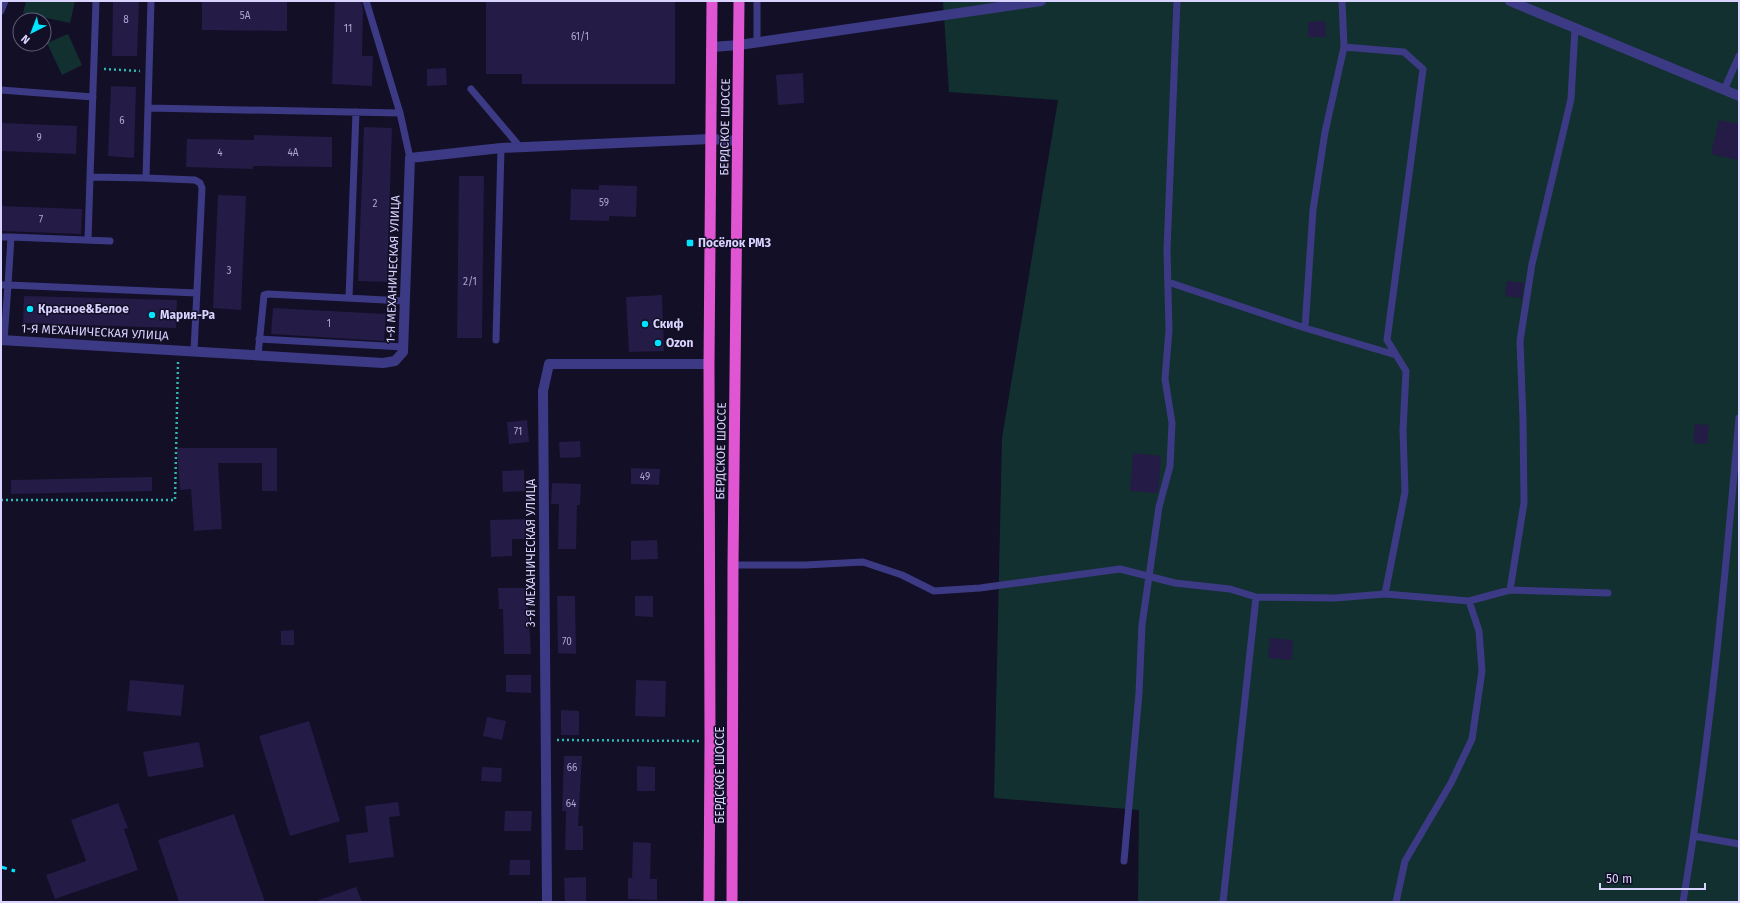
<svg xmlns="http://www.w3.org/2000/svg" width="1740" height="903" viewBox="0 0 1740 903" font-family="'Fira Sans',sans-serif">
	<rect width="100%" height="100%" fill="#130f26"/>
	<path fill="#12302f" d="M26 1H75L70 23 23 13Z
		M943 1H1739V902H1138L1139 810 994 798 1002 438 1058 100 949 92Z
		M68 34 82 65 62 75 47 43Z"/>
	<path fill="#241b47" d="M113 1H139L137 56H112Z
		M202 1 287 2V31L202 30Z
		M335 1H361L363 9 362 56H373L372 86 332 84Z
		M486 1H675V84H522V74H486Z
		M1325 21 1326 37H1308V22Z
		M446 68 447 85 427 86V69Z
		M803 73 804 103 778 105 776 75Z
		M111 86 136 87 134 158 108 156Z
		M1719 120 1739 124V153L1737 160 1711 154Z
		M1 123 77 126 76 154 1 151Z
		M364 127 392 128 387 282 358 281Z
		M254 135 332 137V167L253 166V169L186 167 187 139 254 140Z
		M459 176H484L482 338H457Z
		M599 185 637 186 636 217 609 216V221L570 220 571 189 599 190Z
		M218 195 246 196 241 310 213 308Z
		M1 206 82 209 81 234 1 231Z
		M1507 281 1524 283 1522 298 1505 296Z
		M662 295 664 351 629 352 626 297Z
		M24 296 177 300 176 328 23 323Z
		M273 308 386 314 384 341 271 334Z
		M527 420 529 442 509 444 507 422Z
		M1695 424 1709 425 1707 444 1693 443Z
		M580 441 581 457 560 458 559 442Z
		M177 448H277V491H262V463H218L222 529 194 531 191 489 180 490Z
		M1133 453 1161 456 1158 493 1130 491Z
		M631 468 660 469 659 485 631 484Z
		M524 470 525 491 503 492 502 471Z
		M152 477V491L11 494V480Z
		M552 483 581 484 580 505H577L576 549H558L559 504H551Z
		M530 519V539H512V556L491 557 490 520Z
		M657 540 658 559 631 560V541Z
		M498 588H527L531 654H504L503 609H499Z
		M557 596H575L576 654 558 653Z
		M635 596H653V617L635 616Z
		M294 630V645H281V631Z
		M1270 638 1293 640 1292 660 1268 658Z
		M506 675H531V693L506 692Z
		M130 680 184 685 181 716 127 711Z
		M636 680 666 681 665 717 635 716Z
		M561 710 579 711V735H561Z
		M487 717 506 721 502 740 483 736Z
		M309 721 340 821 290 836 259 736Z
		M199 742 204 767 148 777 143 752Z
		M564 756H582L578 826H583V850H565L566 811H562Z
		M637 766 655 767V791H637Z
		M482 767 502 768 501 782 481 781Z
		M398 802 400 816 389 817 394 857 349 863 346 835 368 832 365 806Z
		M118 803 128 828 124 829 138 870 55 899 46 875 86 861 71 820Z
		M505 811H532L531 831H504Z
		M234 814 265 902H179L158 840Z
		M633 842 651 843 650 879H657V900L628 899V878H632Z
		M510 860H530V875H509Z
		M586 877V902H565L564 878Z
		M356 887 362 902H319V900Z"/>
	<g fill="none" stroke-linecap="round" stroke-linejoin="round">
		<path stroke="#2fb8b0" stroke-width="2.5" stroke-dasharray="2 3" stroke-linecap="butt" d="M104 69 140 71
			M1 500H175L178 362
			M557 740 700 741"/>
		<path stroke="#3d3a85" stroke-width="7" d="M96 1 90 177 146 178
			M151 1 146 178 195 180 200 183 202 188 194 351
			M366 1 400 113 410 158
			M757 1V43
			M1 11 5 1
			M1344 47 1404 52 1423 69 1387 340 1406 371 1403 430 1405 492 1385 594
			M471 89 520 147
			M1 90 93 97
			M1724 90 1739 56
			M148 108 400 113
			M1 237H11
			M88 240 90 177
			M1168 282 1305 328 1396 355
			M1 285H8L11 237 110 241
			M349 298 356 112
			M1305 328 1313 210 1325 132 1344 47 1342 1
			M259 339 403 347
			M4 340 8 285 197 293
			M496 340 501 148
			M258 355 264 295 268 294 405 301
			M733 565H805L863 562 902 575 934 591 980 588 1120 569 1175 583 1230 589 1256 597 1335 598 1385 594 1469 601 1510 590 1608 593
			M1510 590 1524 503 1523 420 1520 341 1532 264 1571 99 1575 28
			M1694 836 1739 844
			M1124 861 1139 693 1142 625 1159 507 1170 466 1172 423 1165 379 1169 330 1167 250 1177 1
			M1223 902 1256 597
			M1396 902 1405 861 1451 783 1472 739 1482 671 1479 631 1469 601
			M1683 902C1710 742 1725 580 1739 418"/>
		<path stroke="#3d3a85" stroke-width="10" d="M1510 1 1739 96
			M712 47 739 45 1041 1
			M1 340 383 363 395 361 403 352 410 158 501 148 711 139 738 141
			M547 902 543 391 549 364H709"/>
		<path stroke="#e055d1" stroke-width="11" d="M709 902 710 741 709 364 712 1
			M732 902 733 565 739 1"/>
		<path stroke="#00e5ff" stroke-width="3" stroke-dasharray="6 5" stroke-linecap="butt" d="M1 867 15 871"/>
	</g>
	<g fill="#00e5ff" stroke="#130f26" stroke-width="1.5">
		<rect x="686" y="239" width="8" height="8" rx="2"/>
		<circle cx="30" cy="309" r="4"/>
		<circle cx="152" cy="315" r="4"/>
		<circle cx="645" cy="324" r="4"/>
		<circle cx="658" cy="343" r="4"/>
	</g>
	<g text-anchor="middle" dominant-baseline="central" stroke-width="3" stroke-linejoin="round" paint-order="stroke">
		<g font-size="10" fill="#aca6d1">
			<text x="245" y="16">5А</text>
			<text x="126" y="20">8</text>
			<text x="348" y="29">11</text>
			<text x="580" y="37">61/1</text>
			<text x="122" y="121">6</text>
			<text x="39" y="138">9</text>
			<text x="220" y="153">4</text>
			<text x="293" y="153">4А</text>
			<text x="604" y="203">59</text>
			<text x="375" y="204">2</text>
			<text x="41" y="220">7</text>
			<text x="229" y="271">3</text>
			<text x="470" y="282">2/1</text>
			<text x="329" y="324">1</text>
			<text x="518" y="432">71</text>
			<text x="645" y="477">49</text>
			<text x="567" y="642">70</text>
			<text x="572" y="768">66</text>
			<text x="571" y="804">64</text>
		</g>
		<g font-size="12" fill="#d9d4ff" stroke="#130f26">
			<text transform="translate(725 127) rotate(-89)">БЕРДСКОЕ ШОССЕ</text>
			<text transform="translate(393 269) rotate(-88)">1-Я МЕХАНИЧЕСКАЯ УЛИЦА</text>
			<text transform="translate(95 332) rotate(3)">1-Я МЕХАНИЧЕСКАЯ УЛИЦА</text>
			<text transform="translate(721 451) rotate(-89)">БЕРДСКОЕ ШОССЕ</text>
			<text transform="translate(531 553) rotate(-90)">3-Я МЕХАНИЧЕСКАЯ УЛИЦА</text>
			<text transform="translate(720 775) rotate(-90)">БЕРДСКОЕ ШОССЕ</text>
		</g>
		<g font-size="12" font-weight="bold" fill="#d9d4ff" stroke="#130f26" text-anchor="start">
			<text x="698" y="243">Посёлок РМЗ</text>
			<text x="38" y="309">Красное&amp;Белое</text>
			<text x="160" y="315">Мария-Ра</text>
			<text x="653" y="324">Скиф</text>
			<text x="666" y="343">Ozon</text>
		</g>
	</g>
	<rect width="1740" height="903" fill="none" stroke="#d9d4ff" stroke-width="4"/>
	<g transform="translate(32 32) rotate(222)"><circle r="19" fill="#130f26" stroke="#625e7d"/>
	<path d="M0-3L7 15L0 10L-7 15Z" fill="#00e5ff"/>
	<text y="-6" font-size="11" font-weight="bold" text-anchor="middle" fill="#d9d4ff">N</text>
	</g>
	<path d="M1600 883v6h105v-6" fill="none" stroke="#d9d4ff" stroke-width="2"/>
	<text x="1606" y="883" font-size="12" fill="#d9d4ff" stroke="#130f26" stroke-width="3" paint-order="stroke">50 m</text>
</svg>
